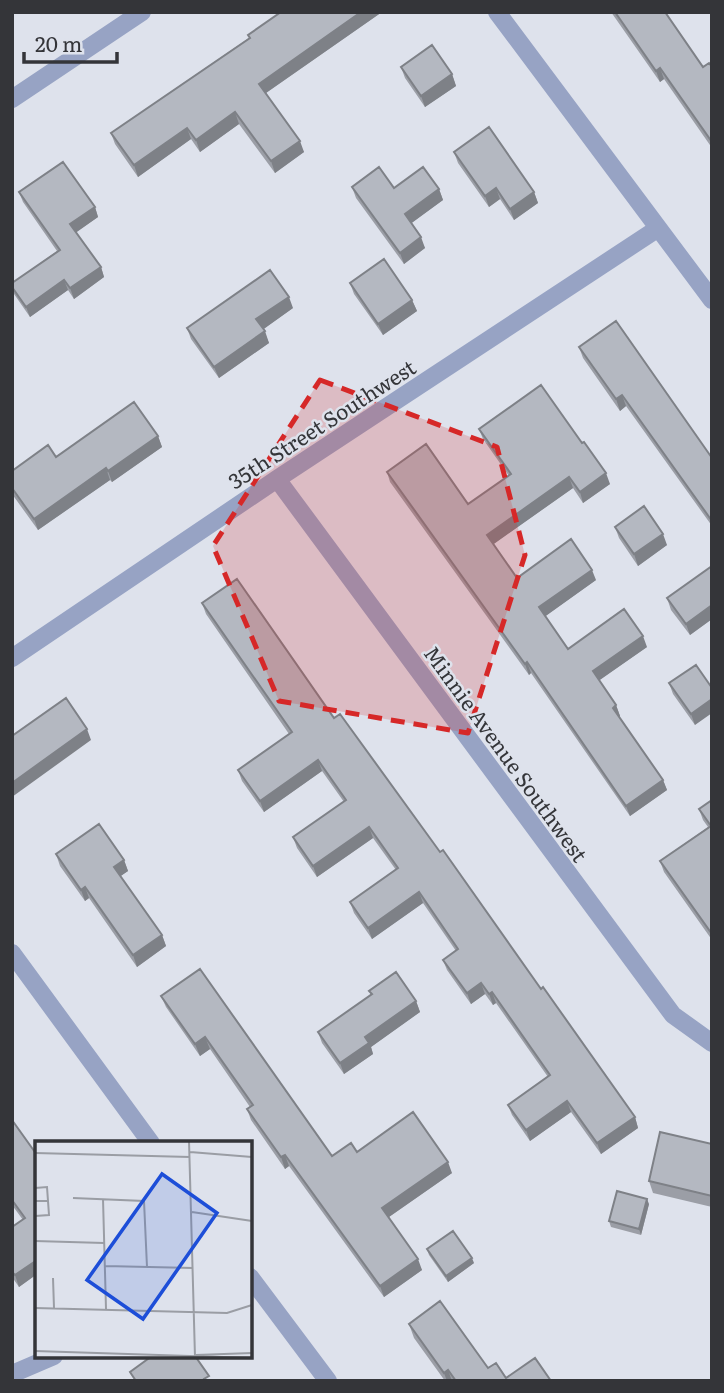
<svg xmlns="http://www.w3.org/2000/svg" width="724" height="1393" viewBox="0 0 724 1393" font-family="Literata,serif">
	<rect width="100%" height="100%" fill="#dee2ec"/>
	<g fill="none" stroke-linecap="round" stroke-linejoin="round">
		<path stroke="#97a3c4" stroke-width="18" d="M497 12 712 300
			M12 99 142 12
			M277 479 673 1015 712 1043
			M12 658 277 479 657 229
			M12 1374 54 1356"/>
		<path stroke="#97a3c4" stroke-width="18" d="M12 953 151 1143
			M250 1277 328 1381"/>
	</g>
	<path fill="#9b9ea6" d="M382 12 266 93 304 152 275 173 239 124 200 152 191 139 138 177 115 144 111 133 249 38 248 35Z
		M611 12H665L703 67H712V148L664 79 660 82Z
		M401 67 452 74 456 86 425 107 405 78Z
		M454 152 534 192 538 203 514 220 500 199 489 207 458 163Z
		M352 187 439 189 443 200 411 223 425 248 404 264 356 198Z
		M19 192 95 207 98 217 76 232 101 267 104 277 74 299 68 290 30 317 14 294 12 290V283L57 251 23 202Z
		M350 283 412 300 417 311 383 335 354 294Z
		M293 308 263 329 269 343 219 378 191 339 187 328Z
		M579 347 712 458V526L626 406 620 411 583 358Z
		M479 429 610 484 583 503 573 488 493 544 517 578 596 580 545 616 568 649 647 647 599 680 616 705 620 716 619 717 663 780 667 790 630 816 531 673 529 675 390 482 387 472 468 504 509 476 483 439Z
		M158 436 162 447 112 482 110 480 38 530 12 494V471L56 457Z
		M615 527 667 545 638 566 619 538Z
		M712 566V619L690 635 671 610 667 598Z
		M202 603 334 718 440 852 635 1117 638 1128 601 1154 571 1112 530 1141 512 1115 508 1105 548 1077 496 1003 493 1005 485 994 471 1004 447 970 443 960 456 951 423 903 372 939 354 913 350 902 396 870 373 838 317 877 297 848 293 837 344 802 322 771 264 812 242 781 238 770 289 734 206 614Z
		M696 665 695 725 673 694 669 683Z
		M712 800V940L664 872 660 861 708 827 703 820 699 809Z
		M56 854 124 860 128 871 120 876 162 935 166 946 137 967 89 898 85 901 60 866Z
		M369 991 416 1001 420 1012 371 1047 373 1054 344 1074 322 1043 318 1032 371 995Z
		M161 996 332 1156 357 1152 452 1173 389 1217 422 1270 384 1297 289 1166 285 1169 251 1120 247 1109 250 1107 210 1049 200 1056 166 1007Z
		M12 1120 37 1155V1274L19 1287 12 1277V1227L23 1220 12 1205Z
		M712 1144V1207L653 1193 649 1181Z
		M649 1204 641 1235 611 1227 609 1221Z
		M427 1249 474 1263 448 1282 429 1255Z
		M409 1324 506 1378 551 1381H445L414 1338Z"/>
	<path fill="#7e8187" d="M361 12H382L263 95 259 84Z
		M660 68 664 79 660 82 656 71Z
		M452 74 456 86 425 107 421 96Z
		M235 112 239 124 200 152 196 140Z
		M187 128 191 139 138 177 134 165Z
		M300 141 304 152 275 173 271 161Z
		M496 188 500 199 489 207 485 196Z
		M439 189 443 200 409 225 405 214Z
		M534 192 538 203 514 220 510 209Z
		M95 207 98 217 74 234 70 224Z
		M421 237 425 248 404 264 400 253Z
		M101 267 104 277 74 299 70 288Z
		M64 280 68 290 30 317 26 307Z
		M289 297 293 308 261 331 256 319Z
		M412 300 417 311 383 335 378 324Z
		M265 331 269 343 219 378 214 367Z
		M622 395 626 406 620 411 616 399Z
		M158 436 162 447 112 482 108 471Z
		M106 468 110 480 38 530 34 519Z
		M606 473 610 484 583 503 580 492Z
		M569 477 573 488 491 546 487 535Z
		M663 534 667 545 638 566 634 554Z
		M592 570 596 580 543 618 539 607Z
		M712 605V619L690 635 686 624Z
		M643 636 647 647 597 682 593 671Z
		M527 662 531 673 529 675 525 664Z
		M712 699V713L695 725 691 714Z
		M616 705 620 716 617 719 613 708Z
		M87 729 91 740 12 797V783Z
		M318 760 322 771 264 812 260 801Z
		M663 780 667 790 630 816 626 806Z
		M369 827 373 838 317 877 313 866Z
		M124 860 128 871 118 878 114 867Z
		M85 887 89 898 85 901 81 890Z
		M419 892 423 903 372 939 368 928Z
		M162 935 166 946 137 967 133 955Z
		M481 983 485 994 471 1004 467 993Z
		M492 992 496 1003 493 1005 489 994Z
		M416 1001 420 1012 371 1047 373 1054 344 1074 340 1063 365 1037Z
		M205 1037 210 1049 200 1056 195 1044Z
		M567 1101 571 1112 530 1141 526 1130Z
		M635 1117 638 1128 601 1154 597 1143Z
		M285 1155 289 1166 285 1169 281 1157Z
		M448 1162 452 1173 386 1219 382 1208Z
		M647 1199 649 1204 641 1235 639 1229Z
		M472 1258 474 1263 448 1282 446 1276Z
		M418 1259 422 1270 384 1297 380 1286Z
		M37 1260V1274L19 1287 15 1275Z
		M448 1370 452 1381H447L444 1373Z"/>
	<path fill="#b4b8c1" stroke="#7e8187" stroke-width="2" d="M281 12H361L259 84 300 141 271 161 235 112 196 140 187 128 134 165 111 133 250 38 248 35Z
		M615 12H665L703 67 709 63 712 67V142L660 68 656 71Z
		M432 45 452 74 421 96 401 67Z
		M489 127 534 192 510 209 496 188 485 196 454 152Z
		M63 162 95 207 70 224 101 267 70 288 64 280 26 307 12 287V283L60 250 19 192Z
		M379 167 394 188 423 167 439 189 405 214 421 237 400 253 352 187Z
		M384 259 412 300 378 324 350 283Z
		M270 270 289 297 256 319 265 331 214 367 187 328Z
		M616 321 712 458V521L622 395 616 399 579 347Z
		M541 385 582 443 584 442 606 473 580 492 569 477 487 535 517 578 571 539 592 570 539 607 568 649 624 609 643 636 593 671 616 705 613 708 663 780 626 806 527 662 525 664 387 472 426 444 468 504 511 474 479 429Z
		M134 402 158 436 108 471 106 468 34 519 12 488V471L48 445 56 457Z
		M644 506 663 534 634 554 615 527Z
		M712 566V605L686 624 667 598Z
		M237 579 334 718 340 714 440 852 443 850 541 989 543 987 635 1117 597 1143 567 1101 526 1130 508 1105 550 1075 492 992 489 994 481 983 467 993 443 960 458 949 419 892 368 928 350 902 398 868 369 827 313 866 293 837 346 800 318 760 260 801 238 770 292 732 202 603Z
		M696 665 712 688V699L691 714 669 683Z
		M66 698 87 729 12 783V736Z
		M712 800V934L660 861 711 826 699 809Z
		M99 824 124 860 114 867 162 935 133 955 85 887 81 890 56 854Z
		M200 969 332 1156 351 1143 357 1152 413 1112 448 1162 382 1208 418 1259 380 1286 285 1155 281 1157 247 1109 253 1105 205 1037 195 1044 161 996Z
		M396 972 416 1001 365 1037 369 1043 340 1063 318 1032 372 994 369 991Z
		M12 1120 37 1155V1260L15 1275 12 1272V1227L25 1218 12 1200Z
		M660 1132 712 1144V1196L649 1181Z
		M617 1191 647 1199 639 1229 609 1221Z
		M453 1231 472 1258 446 1276 427 1249Z
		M440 1301 488 1368 496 1363 506 1378 535 1358 551 1381H456L448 1370 444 1373 409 1324Z
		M152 1356H195L209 1376 204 1379 205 1381H136L130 1372Z"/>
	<path fill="#d62828" fill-opacity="0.2" stroke="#d62828" stroke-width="5" stroke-dasharray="14 9" stroke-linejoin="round" d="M320 380 497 447 525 555 468 733 279 701 213 546Z"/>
	<g text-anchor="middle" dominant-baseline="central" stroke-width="5" stroke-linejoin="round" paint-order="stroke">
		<g font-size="21" fill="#343539" stroke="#dee2ec">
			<text transform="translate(321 423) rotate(-33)">35th Street Southwest</text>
			<text transform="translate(507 753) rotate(54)">Minnie Avenue Southwest</text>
		</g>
	</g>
	<g transform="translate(35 1141)">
		<rect width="217" height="217" fill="#dee2ec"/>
		<path fill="none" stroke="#9a9da4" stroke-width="2" d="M154 0 160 216M155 11 217 16M0 12 155 16M0 47 12 46 13 60H0M38 57 109 60 112 126M68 58 71 168M157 71 217 80M0 75 14 74 13 60M0 100 69 102M70 125 158 127M18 137 19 167M0 167 192 172 217 164M0 210 217 217M161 214 217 212"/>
		<path fill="#1d4ed8" fill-opacity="0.15" stroke="#1d4ed8" stroke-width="3.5" d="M127 33 182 72 108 178 52 139Z"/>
		<rect width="217" height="217" fill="none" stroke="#343539" stroke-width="3.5"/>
	</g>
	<rect width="724" height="1393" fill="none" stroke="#343539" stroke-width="28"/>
	<path d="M24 52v10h93v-10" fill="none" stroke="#343539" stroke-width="3.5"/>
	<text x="35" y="52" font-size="21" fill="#343539" stroke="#dee2ec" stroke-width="5" paint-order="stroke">20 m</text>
</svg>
